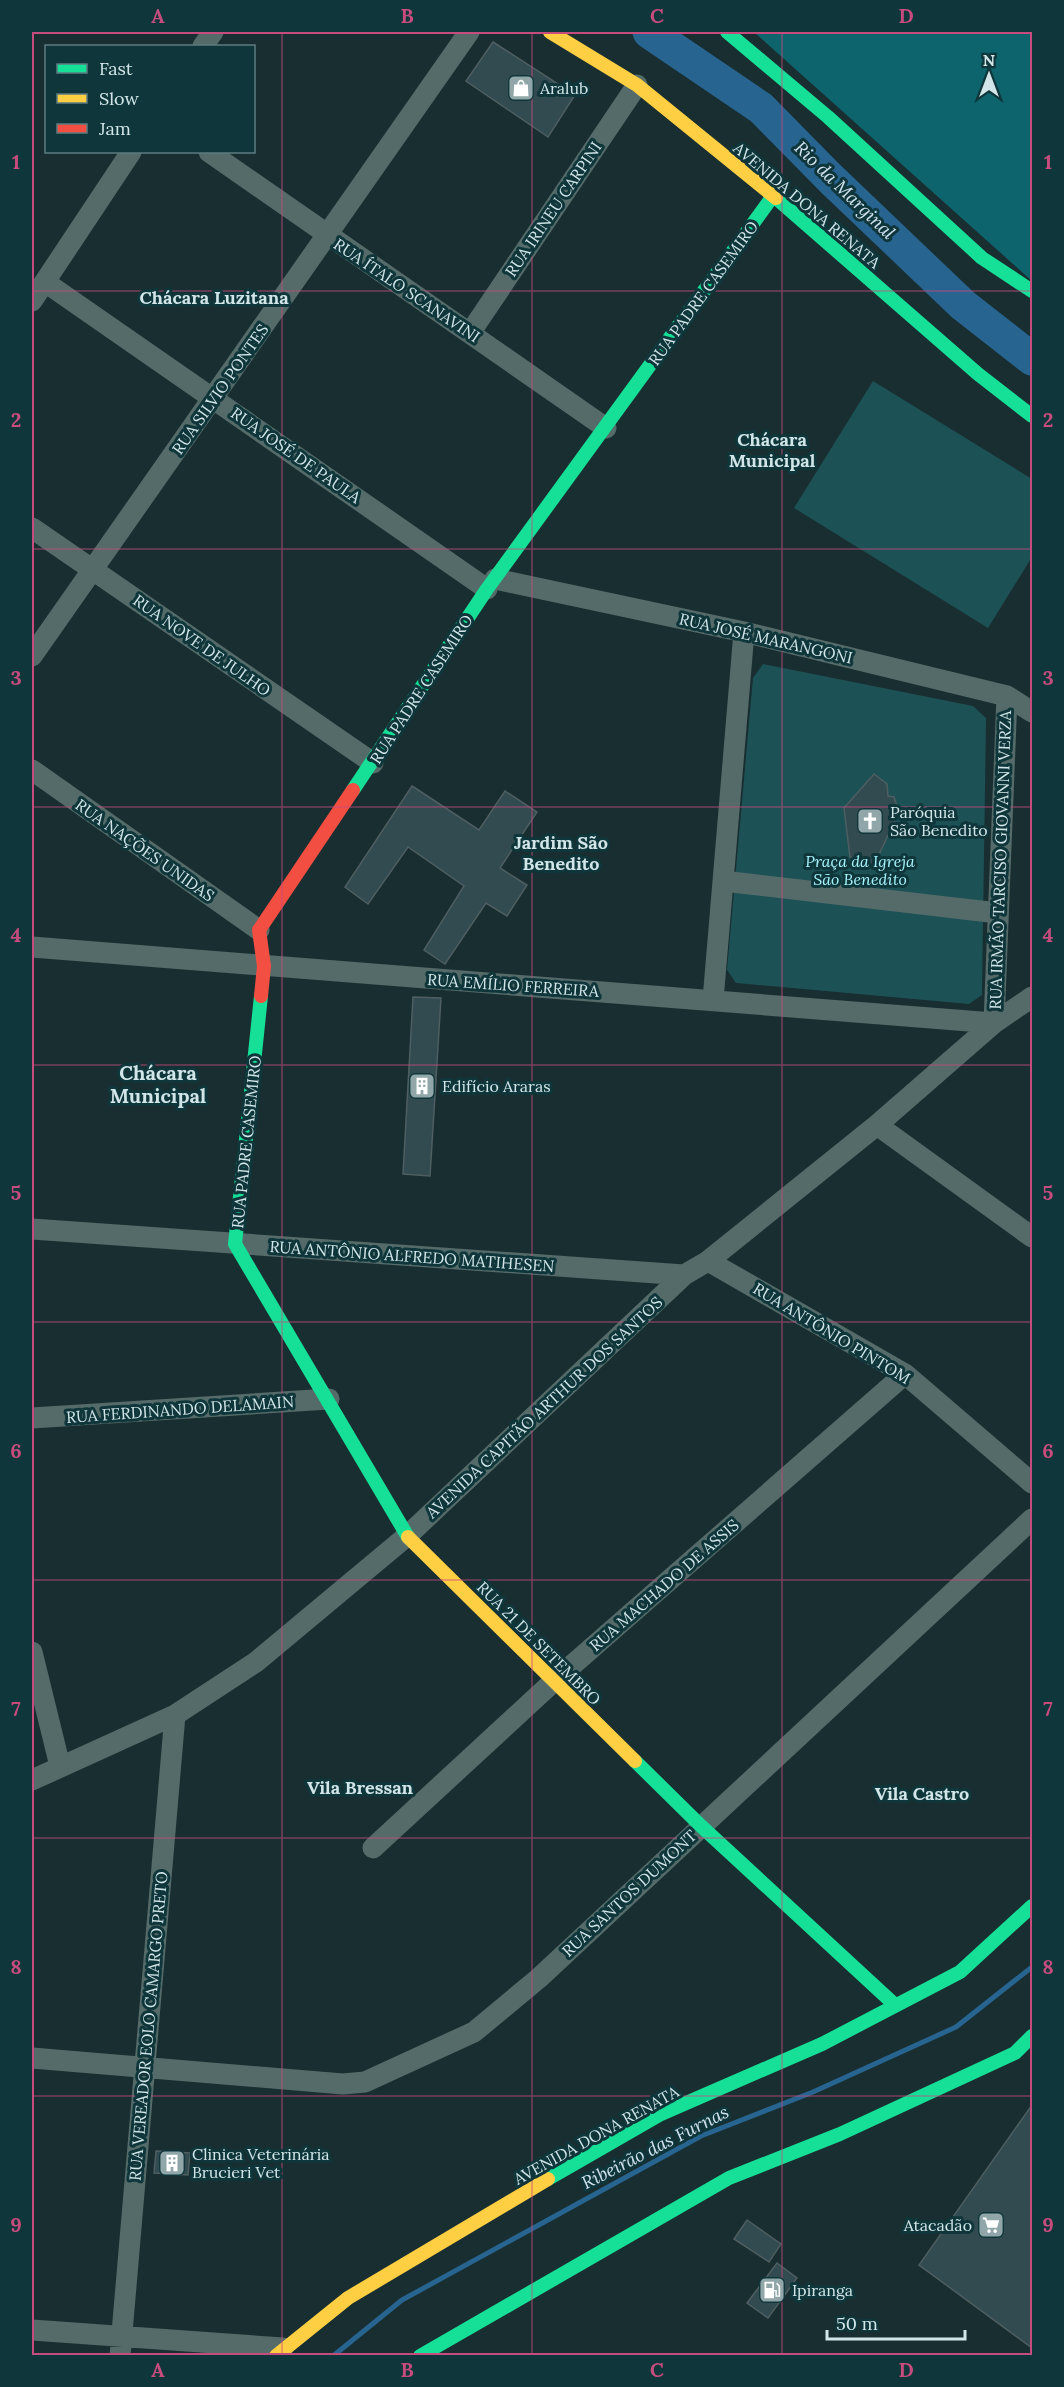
<svg xmlns="http://www.w3.org/2000/svg" width="1064" height="2387" viewBox="0 0 1064 2387" font-family="Lora,serif">
	<rect width="100%" height="100%" fill="#192e30"/>
	<path fill="#1c5156" d="M873 381 1032 479V557L988 628 794 508Z
		M763 664 973 706 986 718 982 995 969 1004 736 983 727 970 753 678Z"/>
	<path fill="#0d646c" d="M754 32H1032V281Z"/>
	<g fill="none" stroke-linecap="round" stroke-linejoin="round">
		<path stroke="#276490" stroke-width="5" d="M333 2356 402 2300 701 2136 813 2092 956 2027 1032 1967"/>
		<path stroke="#276490" stroke-width="33" d="M649 32 761 108 831 179 963 305 1032 359"/>
	</g>
	<path fill="#314b50" stroke="#4e5e61" stroke-width="1.5" d="M493 42 575 95 548 137 466 81Z
		M874 774 887 784 888 796 894 797 899 812 874 865 850 857 844 808Z
		M412 786 479 830 505 791 537 812 500 868 527 885 507 916 486 903 445 964 424 950 464 886 408 847 368 904 345 887Z
		M413 997 441 998 430 1176 403 1174Z
		M1032 2105V2348L919 2265Z
		M156 2151 190 2153 188 2175 154 2173Z
		M747 2220 781 2244 769 2262 734 2239Z
		M777 2263 797 2278 768 2318 747 2303Z"/>
	<g fill="none" stroke-linecap="round" stroke-linejoin="round">
		<path stroke="#546b69" stroke-width="21" d="M203 46 213 32
			M209 152 606 428
			M45 282 487 589
			M32 301 131 152
			M470 333 637 85
			M32 528 373 763
			M495 579 744 632 1007 696 1032 712
			M32 656 469 32
			M32 770 259 930
			M723 881 998 913
			M32 947 994 1023 1007 696
			M713 1000 744 632
			M877 1125 1032 1237
			M32 1229 684 1275
			M708 1261 905 1374 1032 1483
			M32 1418 329 1399
			M32 1652 60 1766
			M32 1780 175 1715 256 1662 407 1536 684 1275 708 1261 877 1125 994 1023 1032 997
			M373 1848 554 1681 905 1374
			M32 2058 343 2084 365 2082 474 2032 539 1978 1032 1519
			M32 2330 283 2348
			M120 2356 175 1715"/>
		<path stroke="#16e098" stroke-width="14" d="M727 32 828 117 982 258 1032 291
			M776 198 978 374 1032 416
			M353 790 487 589 773 196
			M261 996 235 1244 408 1537
			M635 1761 701 1826 895 2005
			M548 2179 661 2114 822 2044 960 1972 1032 1906
			M420 2356 729 2178 840 2134 1015 2053 1032 2036"/>
		<path stroke="#ffcf43" stroke-width="14" d="M550 32 637 85 776 198
			M408 1537 635 1761
			M276 2356 348 2298 548 2179"/>
		<path stroke="#f24e42" stroke-width="14" d="M261 996 264 966 259 930 353 790"/>
	</g>
	<path fill="none" stroke="#c64c7e" stroke-width="1.5" stroke-opacity="0.55" d="M282 32V2356M532 32V2356M782 32V2356M32 291H1032M32 549H1032M32 807H1032M32 1065H1032M32 1322H1032M32 1580H1032M32 1838H1032M32 2096H1032"/>
	<defs>
		<symbol id="shop-square" viewBox="-11 -11 22 22"><rect x="-9" y="-9" width="18" height="18" rx="4" fill="#91a6a8" stroke="#0f363a"/><path d="M-5-2.5h2.3a2.7 3.5 0 0 1 5.4 0H5L5.5 6h-11ZM-1.5-2.5h3a1.5 2.3 0 0 0-3 0Z" fill="#fff"/></symbol>
		<symbol id="church-square" viewBox="-11 -11 22 22"><rect x="-9" y="-9" width="18" height="18" rx="4" fill="#91a6a8" stroke="#0f363a"/><path d="M-1.2-6h2.4v3.5h3.3v2.4h-3.3V6h-2.4V-.1h-3.3v-2.4h3.3Z" fill="#fff"/></symbol>
		<symbol id="building-square" viewBox="-11 -11 22 22"><rect x="-9" y="-9" width="18" height="18" rx="4" fill="#91a6a8" stroke="#0f363a"/><path d="M-4-6H4V6H1V3H-1V6H-4ZM-2.5-4.3h1.7v1.8h-1.7ZM.8-4.3h1.7v1.8H.8ZM-2.5-1h1.7V.8h-1.7ZM.8-1h1.7V.8H.8Z" fill="#fff"/></symbol>
		<symbol id="supermarket-square" viewBox="-11 -11 22 22"><rect x="-9" y="-9" width="18" height="18" rx="4" fill="#91a6a8" stroke="#0f363a"/><path d="M-6-5.5h2.5l.6 2H6L4.5 2H-2.5L-4.4-4H-6ZM-1.5 3.2a1.3 1.3 0 1 0 .1 0ZM3 3.2a1.3 1.3 0 1 0 .1 0Z" fill="#fff"/></symbol>
		<symbol id="fuel-square" viewBox="-11 -11 22 22"><rect x="-9" y="-9" width="18" height="18" rx="4" fill="#91a6a8" stroke="#0f363a"/><path d="M-5.5-6h7V0h2V4h1.3V-2.5L3-4.5l.8-.8L6-3V5H2.5V1h-1V6h-7ZM-4.2-4.7v3.2H.2V-4.7Z" fill="#fff"/></symbol>
	</defs>
	<g fill-rule="evenodd">
		<use href="#shop-square" x="506" y="73" width="30" height="30"/>
		<use href="#church-square" x="855" y="806" width="30" height="30"/>
		<use href="#building-square" x="407" y="1071" width="30" height="30"/>
		<use href="#building-square" x="157" y="2148" width="30" height="30"/>
		<use href="#supermarket-square" x="976" y="2210" width="30" height="30"/>
		<use href="#fuel-square" x="757" y="2275" width="30" height="30"/>
	</g>
	<g text-anchor="middle" dominant-baseline="central" stroke-width="6" stroke-linejoin="round" paint-order="stroke">
		<g font-size="16" fill="#d2e6e9" stroke="#0f363a" text-anchor="start">
			<text x="540" y="88">Aralub</text>
			<text x="890" y="812">Paróquia<tspan x="890" dy="18">São Benedito</tspan></text>
			<text x="442" y="1086">Edifício Araras</text>
			<text x="192" y="2154">Clinica Veterinária<tspan x="192" dy="18">Brucieri Vet</tspan></text>
			<text x="972" y="2225" text-anchor="end">Atacadão</text>
			<text x="792" y="2290">Ipiranga</text>
		</g>
		<g font-size="16" fill="#d2e6e9" stroke="#0f363a">
			<text transform="translate(807 205) rotate(40)">AVENIDA DONA RENATA</text>
			<text transform="translate(553 209) rotate(-56)">RUA IRINEU CARPINI</text>
			<text transform="translate(407 290) rotate(34)">RUA ÍTALO SCANAVINI</text>
			<text transform="translate(703 293) rotate(-54)">RUA PADRE CASEMIRO</text>
			<text transform="translate(220 389) rotate(-55)">RUA SILVIO PONTES</text>
			<text transform="translate(296 455) rotate(35)">RUA JOSÉ DE PAULA</text>
			<text transform="translate(766 638) rotate(13)">RUA JOSÉ MARANGONI</text>
			<text transform="translate(202 645) rotate(35)">RUA NOVE DE JULHO</text>
			<text transform="translate(421 689) rotate(-57)">RUA PADRE CASEMIRO</text>
			<text transform="translate(145 850) rotate(35)">RUA NAÇÕES UNIDAS</text>
			<text transform="translate(1000 860) rotate(-88)">RUA IRMÃO TARCISO GIOVANNI VERZA</text>
			<text transform="translate(513 985) rotate(4)">RUA EMÍLIO FERREIRA</text>
			<text transform="translate(246 1142) rotate(-84)">RUA PADRE CASEMIRO</text>
			<text transform="translate(412 1256) rotate(4)">RUA ANTÔNIO ALFREDO MATIHESEN</text>
			<text transform="translate(832 1333) rotate(31)">RUA ANTÔNIO PINTOM</text>
			<text transform="translate(544 1407) rotate(-43)">AVENIDA CAPITÃO ARTHUR DOS SANTOS</text>
			<text transform="translate(180 1409) rotate(-4)">RUA FERDINANDO DELAMAIN</text>
			<text transform="translate(664 1585) rotate(-41)">RUA MACHADO DE ASSIS</text>
			<text transform="translate(539 1643) rotate(45)">RUA 21 DE SETEMBRO</text>
			<text transform="translate(629 1893) rotate(-43)">RUA SANTOS DUMONT</text>
			<text transform="translate(148 2026) rotate(-85)">RUA VEREADOR EOLO CAMARGO PRETO</text>
			<text transform="translate(596 2135) rotate(-29)">AVENIDA DONA RENATA</text>
		</g>
		<g font-size="16" font-style="italic" fill="#a5f4fd" stroke="#0f363a">
			<text x="860" y="861">Praça da Igreja<tspan x="860" dy="18">São Benedito</tspan></text>
		</g>
		<g font-size="18" font-style="italic" fill="#d1e2f0" stroke="#0f363a">
			<text transform="translate(845 190) rotate(44)">Rio da Marginal</text>
			<text transform="translate(655 2147) rotate(-27)">Ribeirão das Furnas</text>
		</g>
		<g font-size="18" font-weight="bold" fill="#d2e6e9" stroke="#0f363a">
			<text x="214" y="297">Chácara Luzitana</text>
			<text x="772" y="439">Chácara<tspan x="772" dy="21">Municipal</tspan></text>
			<text x="561" y="842">Jardim São<tspan x="561" dy="21">Benedito</tspan></text>
			<text x="360" y="1787">Vila Bressan</text>
			<text x="922" y="1793">Vila Castro</text>
		</g>
		<g font-size="20" font-weight="bold" fill="#d2e6e9" stroke="#0f363a">
			<text x="158" y="1072">Chácara<tspan x="158" dy="23">Municipal</tspan></text>
		</g>
	</g>
	<rect width="1064" height="2387" fill="none" stroke="#0f363a" stroke-width="66"/>
	<rect x="45" y="45" width="210" height="108" fill="#0f363a" stroke="#5d7c80" stroke-width="1.5"/>
	<rect x="57" y="64" width="30" height="9" fill="#16e098" stroke="#5d7c80" stroke-width="1.5"/>
	<text x="99" y="75" font-size="18" fill="#d2e6e9">Fast</text>
	<rect x="57" y="94" width="30" height="9" fill="#ffcf43" stroke="#5d7c80" stroke-width="1.5"/>
	<text x="99" y="105" font-size="18" fill="#d2e6e9">Slow</text>
	<rect x="57" y="124" width="30" height="9" fill="#f24e42" stroke="#5d7c80" stroke-width="1.5"/>
	<text x="99" y="135" font-size="18" fill="#d2e6e9">Jam</text>
	<g transform="translate(989 75)" stroke="#0f363a" stroke-width="4.5" paint-order="stroke">
	<path d="M0-4.5L10 22L0 15L-10 22Z" fill="#d2e6e9"/>
	<text y="-9" font-size="16" font-weight="bold" text-anchor="middle" fill="#d2e6e9">N</text>
	</g>
	<path d="M827 2330v9h138v-9" fill="none" stroke="#d2e6e9" stroke-width="3"/>
	<text x="836" y="2330" font-size="18" fill="#d2e6e9" stroke="#0f363a" stroke-width="4.5" paint-order="stroke">50 m</text>
	<rect x="33" y="33" width="998" height="2321" fill="none" stroke="#c64c7e" stroke-width="2"/>
	<g font-size="20" text-anchor="middle" font-weight="bold" fill="#c64c7e">
		<text x="158" y="23">A</text>
		<text x="407" y="23">B</text>
		<text x="657" y="23">C</text>
		<text x="906" y="23">D</text>
		<text x="16" y="169">1</text>
		<text x="1048" y="169">1</text>
		<text x="16" y="427">2</text>
		<text x="1048" y="427">2</text>
		<text x="16" y="685">3</text>
		<text x="1048" y="685">3</text>
		<text x="16" y="942">4</text>
		<text x="1048" y="942">4</text>
		<text x="16" y="1200">5</text>
		<text x="1048" y="1200">5</text>
		<text x="16" y="1458">6</text>
		<text x="1048" y="1458">6</text>
		<text x="16" y="1716">7</text>
		<text x="1048" y="1716">7</text>
		<text x="16" y="1974">8</text>
		<text x="1048" y="1974">8</text>
		<text x="16" y="2232">9</text>
		<text x="1048" y="2232">9</text>
		<text x="158" y="2377">A</text>
		<text x="407" y="2377">B</text>
		<text x="657" y="2377">C</text>
		<text x="906" y="2377">D</text>
	</g>
</svg>
